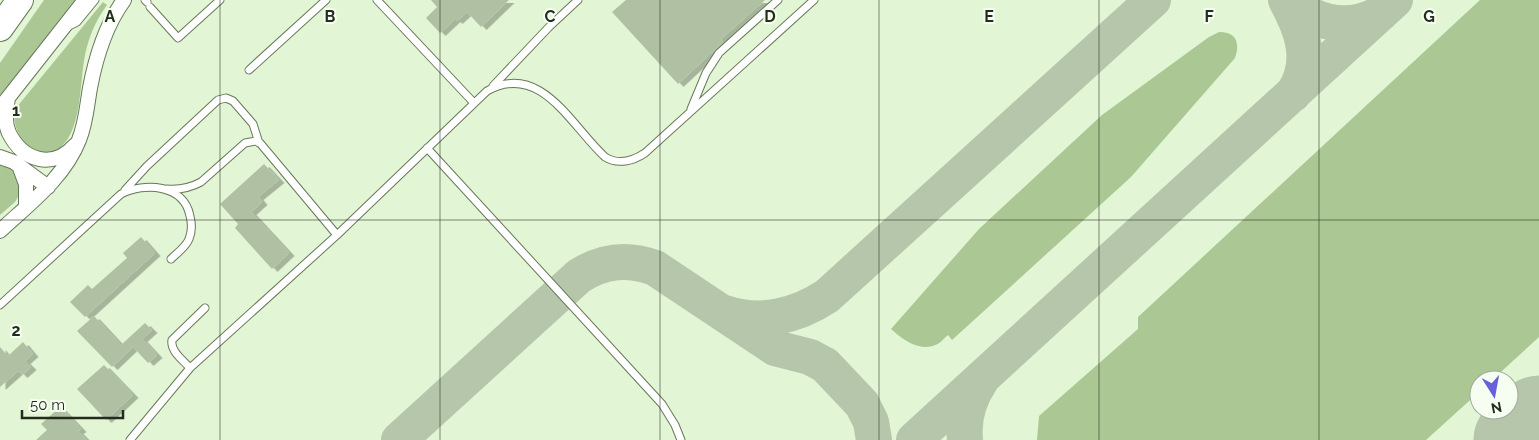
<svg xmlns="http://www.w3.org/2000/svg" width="1539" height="440" viewBox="0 0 1539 440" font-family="Raleway,sans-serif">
	<defs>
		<filter id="shadow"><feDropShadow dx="5.5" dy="3" stdDeviation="0" flood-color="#0004"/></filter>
	</defs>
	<rect width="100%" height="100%" fill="#e2f5d4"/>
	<path fill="#aac794" d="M44 0H77L45 42 0 95V63Z
		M1480 0H1539V337L1492 380H1479V392L1426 440H1037L1039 416 1138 329V317Z
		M103 2 107 5C95 21 87 41 84 61 80 85 81 128 62 146 40 169 7 134 16 108Z
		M1219 32C1237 32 1240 43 1235 58L1131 177 952 340 948 335C944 338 940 344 935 345 919 352 902 339 891 329L979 229 1102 115 1209 37Z
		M0 163 12 168 20 182 18 197 15 202 0 215Z"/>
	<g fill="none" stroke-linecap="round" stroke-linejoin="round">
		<path stroke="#b6c6aa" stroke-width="36" d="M1286 0C1303 31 1314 62 1293 94
			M1287 0C1315 23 1348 32 1381 13
			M725 313C760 325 797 316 827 296L1153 0
			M399 440 579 276C604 260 628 258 655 268L775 348 810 357 825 365 862 404 871 422 874 440
			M914 440 1395 0
			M965 440C963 419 968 400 980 382"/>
		<path stroke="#b6c6aa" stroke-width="91" d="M1519 440 1539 421"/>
	</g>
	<path fill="#afc1a2" filter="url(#shadow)" d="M431 0H509L481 27 467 12 457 21 455 19 440 33 426 18 437 7Z
		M626 0H765L721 39 723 42 678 84 612 12Z
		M264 164 279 180 258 197 262 202 251 212 289 253 272 269 235 228 238 224 220 204Z
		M141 237 155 253 85 317 70 302 88 285 92 289 127 258 123 253Z
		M94 316 121 345 145 323 152 330 142 339 157 355 148 363 133 347 112 367 77 331Z
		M23 342 33 354 25 361 31 367 22 375 18 371 0 387V347L8 356Z
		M104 365 133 395 106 420 77 389Z
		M60 407 81 429 78 431 87 440H36L47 430 41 424Z"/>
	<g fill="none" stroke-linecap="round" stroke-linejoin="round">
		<defs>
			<path id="service" d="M145 0 147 2
				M377 0 474 103
				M150 7 178 38 220 0
				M69 26 77 22 95 0
				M249 70 326 0
				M493 86 549 27 578 0
				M691 109 706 73 719 53 778 0
				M427 148 662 404 675 425 681 440
				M167 189C180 190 190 188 201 182L245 143 256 141 260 143 337 235
				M125 190 147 166 218 100 226 98 233 101 253 124 259 143
				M0 305 121 194C144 182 184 184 190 216 192 224 192 232 189 239 186 247 177 253 171 259
				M190 368C183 360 170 351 172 340L205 308
				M130 440 190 368 337 235 487 91C541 61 571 126 605 157 618 165 633 161 645 153L814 0"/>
			<path id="minor" d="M8 98C6 110 4 122 9 133 23 161 53 170 75 145
				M0 108 85 0
				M0 157 14 162 48 187
				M20 168 26 184V207
				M0 231C30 203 64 178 79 140 86 123 87 105 90 88 96 56 105 26 124 0"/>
			<path id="motorway" d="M0 28 20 0"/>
		</defs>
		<use href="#service" stroke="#67785a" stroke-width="9"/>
		<use href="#minor" stroke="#67785a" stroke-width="16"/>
		<use href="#motorway" stroke="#67785a" stroke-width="28"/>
		<use href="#service" stroke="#fff" stroke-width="7"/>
		<use href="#minor" stroke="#fff" stroke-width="14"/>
		<use href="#motorway" stroke="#fff" stroke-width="26"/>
	</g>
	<path fill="none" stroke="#242c1f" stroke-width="1" stroke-opacity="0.55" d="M220 0V440M440 0V440M660 0V440M879 0V440M1099 0V440M1319 0V440M0 220H1539"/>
	<g font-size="16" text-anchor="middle" font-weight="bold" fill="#242c1f" stroke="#f6fef1" stroke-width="4" stroke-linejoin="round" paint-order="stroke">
		<text x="110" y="22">A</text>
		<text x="330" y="22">B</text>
		<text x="550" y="22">C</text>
		<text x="770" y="22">D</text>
		<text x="989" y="22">E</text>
		<text x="1209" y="22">F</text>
		<text x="1429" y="22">G</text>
		<text x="16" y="116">1</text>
		<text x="16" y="336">2</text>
	</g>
	<g transform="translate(1494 395) rotate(169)"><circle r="24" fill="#f6fef1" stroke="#a2aa9d"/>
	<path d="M0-4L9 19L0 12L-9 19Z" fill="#6860d9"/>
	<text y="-8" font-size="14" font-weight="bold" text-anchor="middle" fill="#242c1f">N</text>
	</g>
	<path d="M22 410v8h101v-8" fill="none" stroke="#242c1f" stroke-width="2.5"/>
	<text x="30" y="410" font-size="15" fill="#242c1f" stroke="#f6fef1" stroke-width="4" paint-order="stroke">50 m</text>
</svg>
